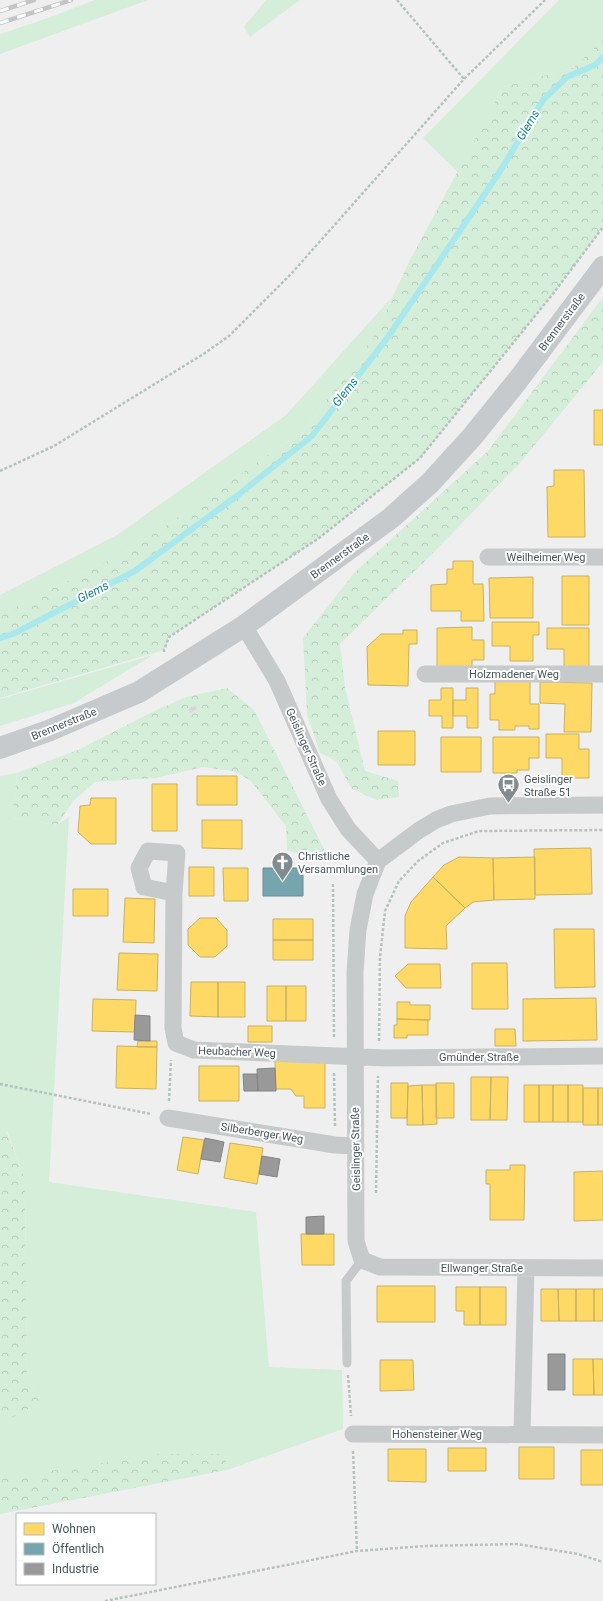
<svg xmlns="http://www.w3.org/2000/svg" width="603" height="1601" viewBox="0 0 603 1601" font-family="Roboto,sans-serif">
	<defs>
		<pattern id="forest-crowns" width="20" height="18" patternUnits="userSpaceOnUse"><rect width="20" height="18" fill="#d4eeda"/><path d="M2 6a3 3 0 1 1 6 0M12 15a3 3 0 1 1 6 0" fill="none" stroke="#b7cebd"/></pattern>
	</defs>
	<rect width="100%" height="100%" fill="#f0efef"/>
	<path fill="#d4eeda" d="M95 0H148L0 54V34L45 19Z
		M266 0H300L250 37 244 27Z
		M559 0H603V40L573 68 503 87 458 172 423 138Z
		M392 297 374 336 304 430 135 547 0 615V595L117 535 286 415Z
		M153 655 74 703 0 726V699Z
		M17 773 12 818 57 825 69 817 49 1182 256 1212 269 1367 342 1370 343 1429 227 1470 225 1454 0 1479V1422L42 1401 27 1380 25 1179 7 1131 0 1133V776Z"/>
	<path fill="url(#forest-crowns)" d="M603 40V227L552 295 420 458 319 538 169 637 164 650 0 698V615L135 547 304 430 374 336 410 260 503 87 573 68Z
		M603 297V362L520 463 436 550 340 644 345 687 365 771 398 781 399 797 377 800 352 789 336 761 320 753 307 714 303 638 354 573 488 451Z
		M227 688 254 710 326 853 306 855 287 850 286 826 250 780 232 771 203 767 156 778 95 782 74 800 57 825 12 818 17 773 80 749 150 713 186 697Z
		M6 1130 25 1179 27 1380 42 1401 0 1424V1133Z
		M159 1454H225L227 1470 0 1514V1479Z"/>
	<path fill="#ffd966" stroke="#c8b163" d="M594 410H603V445H594Z
		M554 470H584L585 537H548L547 487 554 486Z
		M453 561H473V584H483L484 621H461V611H431V585L447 584V569H453Z
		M562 576H589V625H562Z
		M533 577V618H490L489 578Z
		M492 622H539V635H533V661H510V646H492Z
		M472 627V640H484V660H472V668H437V628Z
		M547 628H589V669H564V649H547Z
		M403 630H417V644H409L408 686 368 685 367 647 381 634H403Z
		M495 681H530V704H539V729H529V726H515V730H499V720H490V694H495Z
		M540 682 592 683 591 732H564L565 704 540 703Z
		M441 688H453V728H442V716H429V700H441Z
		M466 688H478V728H467V716H453V700H466Z
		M378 731H415V765H378Z
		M546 734H579V749H589V778H562V758H546Z
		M441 737H481V772H441Z
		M493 737H539V758H529V770H517V773H493Z
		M197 776H237V805H197Z
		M152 784H177V831H152Z
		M91 798H116V844H91L78 832 80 806 90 805Z
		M202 820H242V849L202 848Z
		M591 848 592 894 535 895 534 849Z
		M459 857 493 858 494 900 473 902 465 908 433 877 444 865Z
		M535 857V899L494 900 493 858Z
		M189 867H214V896H189Z
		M223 868H248V901H224Z
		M433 877 465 908 446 926 447 949 405 948V916L411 902Z
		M73 889H108V916H73Z
		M125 898 155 899 154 943 123 942Z
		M200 918H216L227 930V946L215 957H200L188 945V929Z
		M273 919H313V940H273Z
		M554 929H594L595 987 555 988Z
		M273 940H313V960H273Z
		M119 953 158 954 157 991 117 990Z
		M472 963H507L508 1009H472Z
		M408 964H440L441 988H406L395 976Z
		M191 982H218V1017L190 1016Z
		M218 982H245V1017H218Z
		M267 986H286V1021H267Z
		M286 986H306V1021H286Z
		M596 998 597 1040 523 1041V999Z
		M93 999 136 1000 135 1032 92 1031Z
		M397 1002H410V1005H430V1020L397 1019Z
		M397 1019 428 1020V1035H407V1038H394V1025H397Z
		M248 1026H272V1042H248Z
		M495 1029H515L516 1046H495Z
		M138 1041H157V1047H137Z
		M117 1046 157 1047 156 1089 116 1088Z
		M275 1060 325 1061V1108H304V1096H296L291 1089H276Z
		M199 1066H239V1101H199Z
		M471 1077H491L490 1120H471Z
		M491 1077H508L507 1120H490Z
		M391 1083H408L407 1118H391Z
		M436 1083H454V1118H436Z
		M422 1085 423 1125H407L408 1086Z
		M422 1085H436L437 1124 423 1125Z
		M524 1085H539V1122H524Z
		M539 1085H553V1122H539Z
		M553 1085H568V1122H553Z
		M568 1085H583V1122H568Z
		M583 1088H598V1125H583Z
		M598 1088H603V1125H598Z
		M183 1137 204 1140 198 1174 177 1170Z
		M230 1143 263 1148 257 1184 224 1178Z
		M510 1165H525L524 1220H490V1184H486V1170H510Z
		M603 1171V1220L574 1221V1172Z
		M301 1234H334V1265H302Z
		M377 1286H435V1322H377Z
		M456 1287H480V1325H464V1311H456Z
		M480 1287H506V1325H480Z
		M541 1289H558L559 1321H541Z
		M558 1289H576V1321H559Z
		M576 1289H594V1321H576Z
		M594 1289H603V1321H594Z
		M573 1359H593L594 1395H573Z
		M593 1359H603V1395H594Z
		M380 1360H413L414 1390 380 1391Z
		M519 1447H554V1479H519Z
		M448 1448H486V1471H448Z
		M388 1449H426V1482L388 1481Z
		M581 1450H603V1485H581Z"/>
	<path fill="#76a5af" stroke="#688d96" d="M263 868H303V896H263Z"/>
	<path fill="#999" stroke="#808586" d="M135 1015 150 1016V1041L134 1040Z
		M275 1068 276 1091H258L257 1069Z
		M243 1074H257L258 1091H244Z
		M205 1138 224 1142 220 1162 201 1159Z
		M262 1156 280 1159 277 1177 259 1174Z
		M324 1216V1234H306V1217Z
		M548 1354H565V1390H548Z"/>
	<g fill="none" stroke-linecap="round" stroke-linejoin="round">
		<path stroke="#a9e8ec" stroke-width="6" d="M0 638 13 634 135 571 238 495 312 436 388 337 499 173 543 100 567 77 595 65 603 57"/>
	</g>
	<path fill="#d7d8d8" stroke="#e1e1e2" d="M195 705 197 709 190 713 188 709Z"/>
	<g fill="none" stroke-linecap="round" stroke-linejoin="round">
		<path stroke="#b6c3bd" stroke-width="2.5" stroke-dasharray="3 2" stroke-linecap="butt" d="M397 0 464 79
			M0 471 54 446 205 353 229 336 291 274 464 79 545 0
			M164 652V650L169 637 319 538 420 458 552 295 603 227
			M333 884 334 1038
			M379 1041 380 957 385 911 399 881 418 861 443 843 479 831 603 830
			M334 1073 335 1128
			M0 1084 151 1114
			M169 1101 171 1060
			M376 1193 378 1076
			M348 1375 351 1416
			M353 1451 357 1551
			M105 1601 357 1551 425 1546 517 1544 578 1554 603 1562"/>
		<path stroke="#c7cacb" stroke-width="9" d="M347 1363 346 1281 362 1260"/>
		<path stroke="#c7cacb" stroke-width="17" d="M488 557H603
			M244 626 277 681 329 799 348 829 378 861
			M425 674H603
			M603 805 490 806 451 814 436 820 418 831 378 861 365 894 358 930 355 972 356 1241 362 1260 380 1267 603 1268
			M174 893 144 887 139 868 148 851 177 853 174 893 173 1028 176 1043 194 1050 386 1058 603 1056
			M168 1118 335 1145 356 1146
			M353 1434 603 1435
			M522 1434 526 1268"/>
		<path stroke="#c7cacd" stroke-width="22" d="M0 748 48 731 139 692 244 626 391 518 430 483 472 437 518 380 603 267"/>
		<defs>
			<path id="rail" d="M0 11 34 0
				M0 23 71 0"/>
		</defs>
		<use href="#rail" stroke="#c3c5c6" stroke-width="4.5"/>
		<use href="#rail" stroke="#fff" stroke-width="3" stroke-dasharray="9" stroke-linecap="butt"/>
	</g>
	<defs>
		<symbol id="bus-pin" viewBox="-11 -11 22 30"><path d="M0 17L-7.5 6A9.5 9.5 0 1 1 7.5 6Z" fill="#828b8f" stroke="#fff"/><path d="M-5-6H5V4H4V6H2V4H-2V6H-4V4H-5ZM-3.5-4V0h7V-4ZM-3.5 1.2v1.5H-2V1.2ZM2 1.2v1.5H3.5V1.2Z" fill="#fff"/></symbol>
		<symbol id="church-pin" viewBox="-11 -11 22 30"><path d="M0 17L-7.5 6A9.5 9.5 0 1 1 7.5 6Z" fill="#828b8f" stroke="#fff"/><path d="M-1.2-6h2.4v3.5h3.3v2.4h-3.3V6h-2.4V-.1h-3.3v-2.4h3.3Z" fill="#fff"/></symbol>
	</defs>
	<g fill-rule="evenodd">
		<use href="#bus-pin" x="496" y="772" width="25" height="34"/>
		<use href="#church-pin" x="270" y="850" width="25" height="34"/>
	</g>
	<g text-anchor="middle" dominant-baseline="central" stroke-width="4" stroke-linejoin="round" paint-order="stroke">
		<g font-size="11" fill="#47555b" stroke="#fff">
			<text transform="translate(562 322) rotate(-53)">Brennerstraße</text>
			<text transform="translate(340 556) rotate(-36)">Brennerstraße</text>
			<text x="546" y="557">Weilheimer Weg</text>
			<text x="514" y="674">Holzmadener Weg</text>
			<text transform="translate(64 724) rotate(-22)">Brennerstraße</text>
			<text transform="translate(306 747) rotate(66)">Geislinger Straße</text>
			<text transform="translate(237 1052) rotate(2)">Heubacher Weg</text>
			<text x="479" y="1057">Gmünder Straße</text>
			<text transform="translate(262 1133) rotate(9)">Silberberger Weg</text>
			<text transform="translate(356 1149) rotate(-91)">Geislinger Straße</text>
			<text x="482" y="1268">Ellwanger Straße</text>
			<text x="437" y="1434">Hohensteiner Weg</text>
		</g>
		<g font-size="11" fill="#47555b" stroke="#fff" text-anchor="start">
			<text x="524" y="779">Geislinger<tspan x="524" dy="13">Straße 51</tspan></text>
			<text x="298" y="856">Christliche<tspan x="298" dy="13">Versammlungen</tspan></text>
		</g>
		<g font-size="12" font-style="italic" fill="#0f8389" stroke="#fff">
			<text transform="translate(528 125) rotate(-59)">Glems</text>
			<text transform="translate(345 392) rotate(-52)">Glems</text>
			<text transform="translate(93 592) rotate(-27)">Glems</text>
		</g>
	</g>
	<rect x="16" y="1513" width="140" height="72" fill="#ffffff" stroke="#b5bbbd"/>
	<rect x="24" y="1523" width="20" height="12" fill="#ffd966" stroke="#b5bbbd"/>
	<text x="52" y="1533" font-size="12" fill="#47555b">Wohnen</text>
	<rect x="24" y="1543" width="20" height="12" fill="#76a5af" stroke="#b5bbbd"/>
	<text x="52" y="1553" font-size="12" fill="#47555b">Öffentlich</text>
	<rect x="24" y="1563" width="20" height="12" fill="#999999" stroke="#b5bbbd"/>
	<text x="52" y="1573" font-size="12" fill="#47555b">Industrie</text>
</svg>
